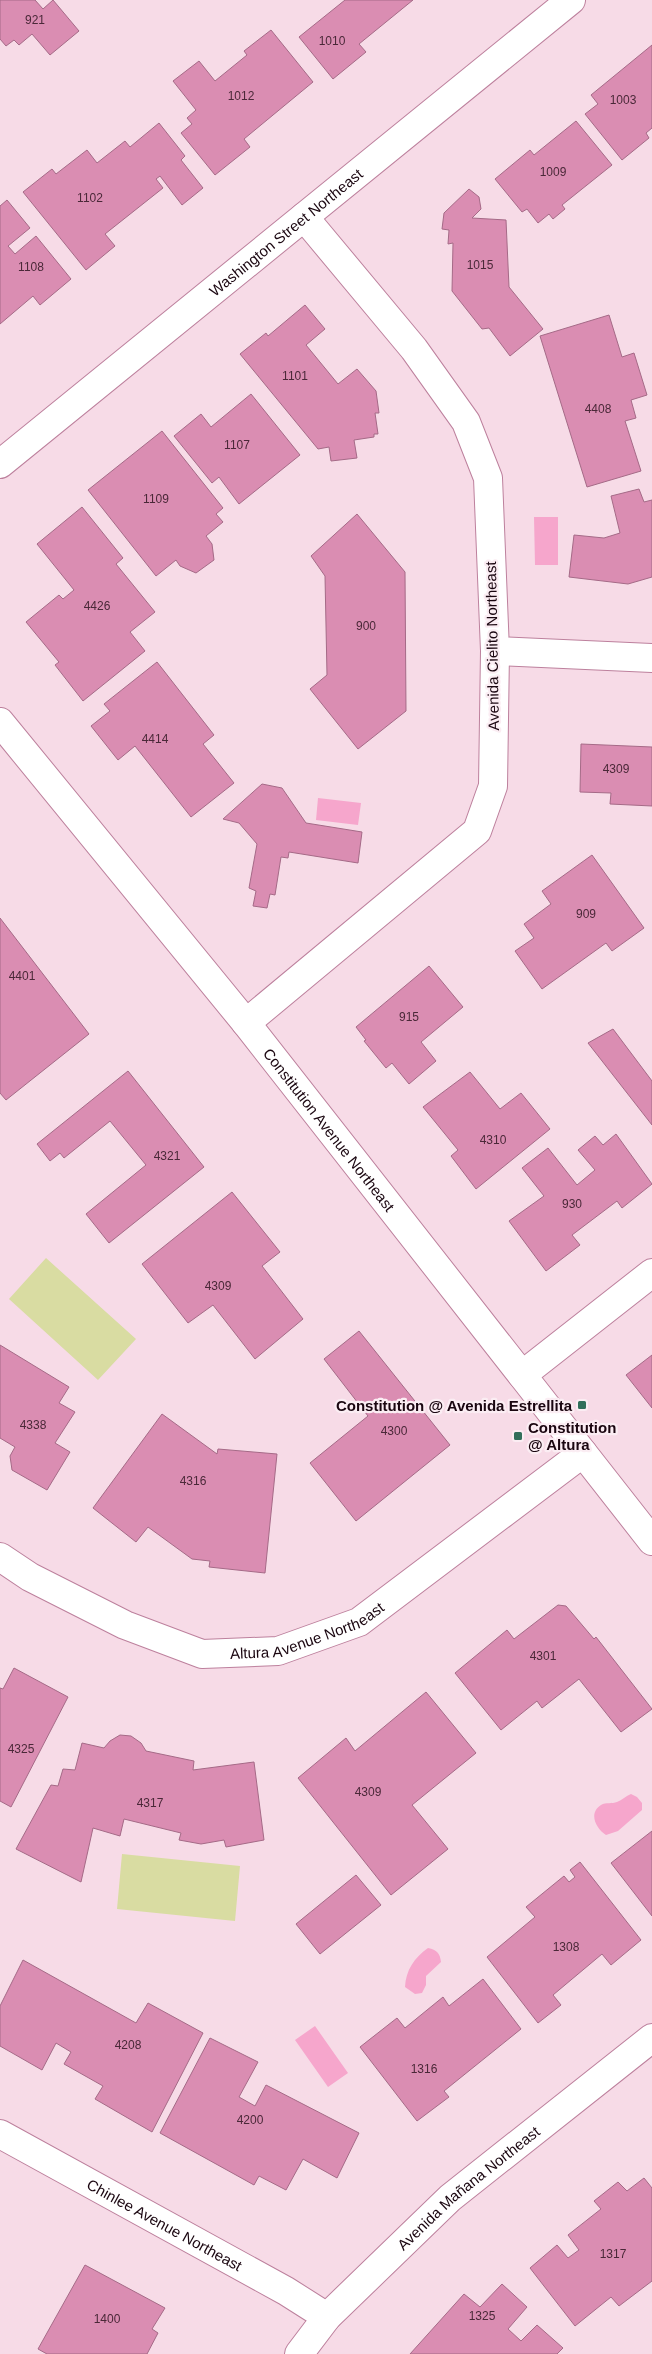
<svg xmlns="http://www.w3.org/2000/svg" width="652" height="2354" viewBox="0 0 652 2354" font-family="Arial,sans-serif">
	<rect width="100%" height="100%" fill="#f7dbe7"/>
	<path fill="#d9dca2" d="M46 1258 136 1339 98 1380 9 1299Z
		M122 1854 240 1866 235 1921 117 1909Z"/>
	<path fill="#f6a6cc" d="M534 517H558V565H535Z
		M318 798 361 803 358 825 316 820Z
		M631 1794 637 1797 642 1803V1810L618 1831 606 1835C596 1829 588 1813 601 1805 606 1802 612 1804 617 1802 622 1800 626 1796 631 1794Z
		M428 1948C437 1950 440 1953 441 1962L426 1976V1985L422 1993 415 1994 405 1987C406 1970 414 1958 428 1948Z
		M315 2026 348 2073 328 2087 295 2040Z"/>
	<path fill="#da8db2" stroke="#a56a87" d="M0 0H35L43 9 53 0 79 31 50 55 32 34 19 45 14 40 6 46 0 39Z
		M345 0H413L359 44 366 52 333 79 299 37Z
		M271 30 313 82 244 139 250 147 215 175 181 133 192 124 187 118 196 110 173 81 199 61 215 81 247 55 244 51Z
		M652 45V128L646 133 649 138 622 160 585 114 598 104 591 95Z
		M576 121 612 165 562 205 565 209 553 219 549 214 538 223 527 209 522 212 495 179 530 150 534 155Z
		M159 123 185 156 181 160 203 188 182 205 160 176 156 179 163 188 105 234 115 246 86 270 23 192 52 169 56 174 87 150 97 163 125 141 130 147Z
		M469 189 479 197 481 209 472 218 506 220 509 287 543 329 510 356 489 328 482 329 452 291 453 243 448 244 449 230 442 229 444 213Z
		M7 200 30 228 8 246 15 254 36 236 71 279 40 305 33 296 0 324V206Z
		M305 305 325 329 306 345 338 384 357 369 376 391 379 413H375L378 434H374V437L354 440 357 458 331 461 329 447 318 449 240 354 266 333 268 336Z
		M609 315 622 357 634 353 647 395 631 400 636 418 625 421 641 471 587 487 540 336Z
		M251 394 300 455 239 504 219 477 212 483 174 436 201 414 211 427Z
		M162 431 223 508 216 514 223 522 206 536 212 544 214 560 196 573 180 566 176 560 156 576 88 490Z
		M639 489 644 502 652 500V577L628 584 569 577 574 535 604 538 620 533 611 496Z
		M82 507 123 558 116 564 155 612 130 632 145 651 83 701 55 665 59 662 26 622 59 595 63 599 74 590 37 544Z
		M357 514 405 572 406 711 358 749 310 689 327 675 325 576 311 556Z
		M157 662 214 735 203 744 234 783 191 817 135 746 118 760 91 726 110 711 104 704Z
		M581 744 652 747V806L610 804 611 793 580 792Z
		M262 784 282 788 306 823 362 832 358 863 289 852 288 858 281 857 275 895 270 894 267 908 253 906 256 891 249 888 257 844 239 823 223 819Z
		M592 855 644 928 612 951 606 943 542 989 515 951 534 938 524 924 551 904 542 891Z
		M0 918 89 1034 6 1100 0 1093Z
		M429 966 463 1007 421 1042 436 1061 409 1084 392 1063 386 1068 364 1041 366 1040 356 1027Z
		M613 1029 652 1081V1125L588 1043Z
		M128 1071 204 1167 109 1243 86 1214 146 1165 110 1121 64 1158 60 1153 50 1161 37 1144Z
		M470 1072 500 1109 521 1093 550 1129 476 1189 451 1156 458 1150 423 1107Z
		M616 1134 652 1184 622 1208 617 1201 572 1235 580 1245 546 1271 509 1221 544 1196 522 1168 548 1148 577 1185 595 1170 578 1150 595 1136 603 1145Z
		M232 1192 280 1252 262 1266 303 1319 255 1359 213 1305 188 1323 142 1264Z
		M359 1331 450 1445 356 1521 310 1463 368 1416 324 1359Z
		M0 1345 69 1387 59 1403 75 1412 55 1443 70 1452 47 1490 12 1470 10 1456 15 1447 0 1438Z
		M652 1355V1408L626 1375Z
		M162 1414 217 1454 218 1449 277 1454 265 1573 209 1567 210 1561 192 1559 148 1527 136 1542 93 1508Z
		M558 1605 566 1606 594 1639 596 1637 652 1709 621 1732 579 1679 542 1708 537 1701 501 1730 455 1673 507 1630 514 1639Z
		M14 1668 68 1697 11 1807 0 1801V1688L3 1689Z
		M426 1692 476 1753 412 1805 448 1849 391 1895 298 1778 346 1738 355 1751Z
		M120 1735 131 1736 141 1743 146 1751 194 1761 193 1770 254 1762 264 1840 226 1847 224 1840 201 1844 179 1840 181 1833 124 1819 120 1836 93 1828 81 1882 16 1849 51 1785 58 1786 63 1769 75 1770 82 1743 104 1748 110 1741Z
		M652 1831V1916L611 1863Z
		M580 1862 641 1940 611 1965 602 1954 553 1995 561 2005 538 2023 487 1957 535 1917 526 1907 564 1876 569 1882 575 1877 570 1870Z
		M356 1875 381 1905 320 1954 296 1924Z
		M23 1960 136 2023 148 2003 203 2033 152 2132 95 2099 103 2086 64 2064 71 2052 56 2043 42 2070 0 2046V2006Z
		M483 1979 521 2029 444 2091 449 2097 417 2121 360 2047 397 2018 405 2028 443 1997 449 2006Z
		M210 2038 258 2062 239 2097 255 2106 266 2085 359 2133 337 2178 303 2159 286 2190 259 2176 254 2185 160 2133Z
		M644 2178 652 2188V2281L619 2306 611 2297 575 2326 530 2268 557 2245 568 2258 579 2250 568 2235 601 2209 594 2201 618 2182 627 2191Z
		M85 2265 165 2308 152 2329 158 2333 147 2354H47L38 2349Z
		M502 2284 527 2307 508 2329 521 2341 537 2325 563 2348 557 2354H410L464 2294 480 2307Z"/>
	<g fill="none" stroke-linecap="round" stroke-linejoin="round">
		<defs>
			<g id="street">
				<path d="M495 651 652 658"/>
				<path d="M246 1023 477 831 493 786 495 651 488 478 466 422 414 349 304 217"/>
				<path d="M522 1375 652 1273"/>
				<path id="s1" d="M0 1557 30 1577 125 1625 202 1654 278 1651 359 1622 583 1453"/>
				<path id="s2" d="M0 2134 286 2291 327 2317"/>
				<path id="s3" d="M299 2354 327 2317 450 2198 652 2038"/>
			</g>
			<g id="secondary">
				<path id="s4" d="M0 464 571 0"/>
				<path id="s5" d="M0 722 246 1023 652 1541"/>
			</g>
		</defs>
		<use href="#street" stroke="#bd809d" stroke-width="30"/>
		<use href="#secondary" stroke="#bd809d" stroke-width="30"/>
		<use href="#street" stroke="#fff" stroke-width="28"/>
		<use href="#secondary" stroke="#fff" stroke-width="28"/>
	</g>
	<g fill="#326f5b" stroke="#fbedf3" stroke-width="2">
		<rect x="577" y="1400" width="10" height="10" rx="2.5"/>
		<rect x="513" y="1431" width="10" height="10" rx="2.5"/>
	</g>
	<g text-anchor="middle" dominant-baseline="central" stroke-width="4.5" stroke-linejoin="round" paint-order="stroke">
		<g font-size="12" fill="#4a2838">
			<text x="35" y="20">921</text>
			<text x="332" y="41">1010</text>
			<text x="241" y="96">1012</text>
			<text x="623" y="100">1003</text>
			<text x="553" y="172">1009</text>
			<text x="90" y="198">1102</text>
			<text x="480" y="265">1015</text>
			<text x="31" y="267">1108</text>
			<text x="295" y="376">1101</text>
			<text x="598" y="409">4408</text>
			<text x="237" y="445">1107</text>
			<text x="156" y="499">1109</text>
			<text x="97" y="606">4426</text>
			<text x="366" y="626">900</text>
			<text x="155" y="739">4414</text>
			<text x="616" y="769">4309</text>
			<text x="586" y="914">909</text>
			<text x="22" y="976">4401</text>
			<text x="409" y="1017">915</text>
			<text x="493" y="1140">4310</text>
			<text x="167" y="1156">4321</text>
			<text x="572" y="1204">930</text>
			<text x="218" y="1286">4309</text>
			<text x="33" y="1425">4338</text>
			<text x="394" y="1431">4300</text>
			<text x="193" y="1481">4316</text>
			<text x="543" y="1656">4301</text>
			<text x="21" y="1749">4325</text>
			<text x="368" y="1792">4309</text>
			<text x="150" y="1803">4317</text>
			<text x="566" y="1947">1308</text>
			<text x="128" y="2045">4208</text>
			<text x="424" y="2069">1316</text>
			<text x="250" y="2120">4200</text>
			<text x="613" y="2254">1317</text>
			<text x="482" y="2316">1325</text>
			<text x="107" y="2319">1400</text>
		</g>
		<g font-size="15" fill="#1a0610" stroke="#fbedf3">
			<text stroke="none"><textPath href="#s4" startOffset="368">Washington Street Northeast</textPath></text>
			<text transform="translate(492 646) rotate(-91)">Avenida Cielito Northeast</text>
			<text stroke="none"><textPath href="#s5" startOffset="524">Constitution Avenue Northeast</textPath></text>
			<text stroke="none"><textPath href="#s1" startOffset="334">Altura Avenue Northeast</textPath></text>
			<text stroke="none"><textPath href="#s3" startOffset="238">Avenida Mañana Northeast</textPath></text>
			<text stroke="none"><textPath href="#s2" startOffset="188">Chinlee Avenue Northeast</textPath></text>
		</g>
		<g font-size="15" font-weight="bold" fill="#1a0610" stroke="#fbedf3" text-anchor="end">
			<text x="572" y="1405">Constitution @ Avenida Estrellita</text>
			<text x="528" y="1427" text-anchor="start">Constitution<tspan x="528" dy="17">@ Altura</tspan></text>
		</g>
	</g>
</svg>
